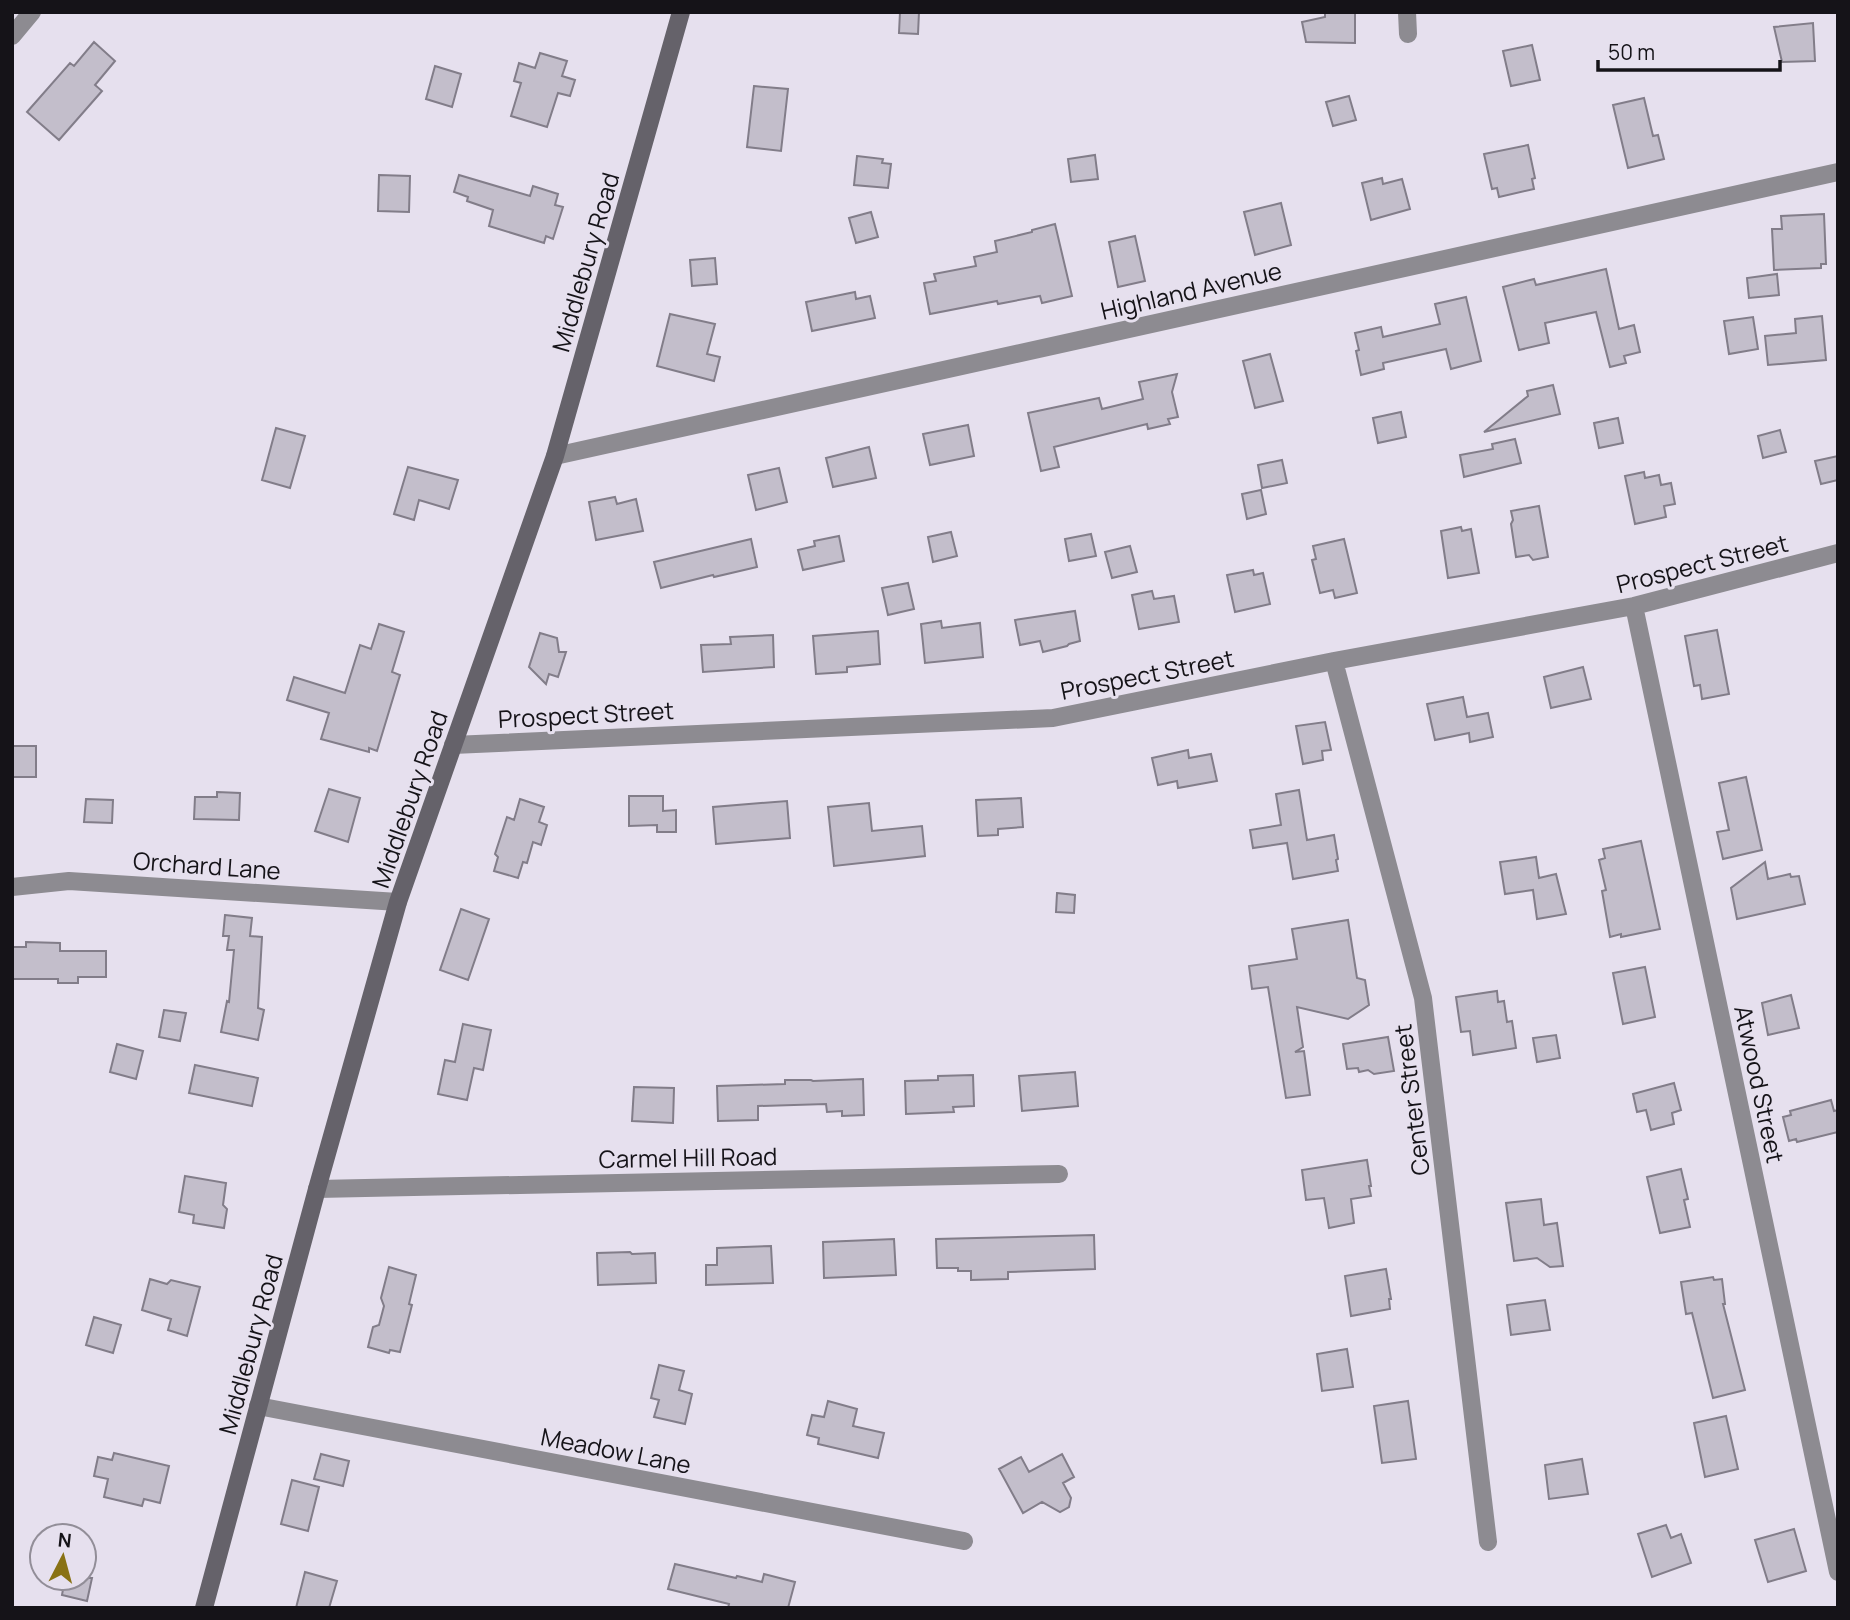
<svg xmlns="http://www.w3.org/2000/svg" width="1850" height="1620" viewBox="0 0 1850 1620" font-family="Manrope,sans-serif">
	<rect width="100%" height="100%" fill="#e6e0ee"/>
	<path fill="#c3becb" stroke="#827d89" stroke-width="2" d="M900 12H919L918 34 899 33Z
		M1325 12H1355V43L1306 42 1302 22 1325 17Z
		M1813 23 1815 61 1782 62 1774 27Z
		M94 42 115 61 95 85 102 91 59 140 27 112 70 63 74 66Z
		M1532 45 1540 80 1511 86 1503 51Z
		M540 53 567 61 562 76 575 80 570 96 558 93 547 127 511 116 521 83 514 81 519 63 535 68Z
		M435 66 461 74 452 107 426 99Z
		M754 86 788 89 781 151 747 147Z
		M1349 96 1356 120 1333 126 1326 102Z
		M1644 98 1653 136 1658 135 1664 159 1628 168 1613 105Z
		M1528 145 1535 178 1532 179 1534 189 1499 197 1497 188 1492 189 1484 154Z
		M1095 155 1098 179 1071 182 1068 159Z
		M857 156 883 159 882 163 891 164 888 188 854 185Z
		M379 175 410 176 409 212 378 211Z
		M459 175 530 196 533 186 558 194 555 205 563 207 553 239 546 236 544 243 489 226 493 210 467 201 468 197 454 192Z
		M1382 178 1383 184 1402 179 1410 209 1371 220 1362 183Z
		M1281 203 1291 245 1255 255 1244 212Z
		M871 212 878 237 856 243 849 218Z
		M1824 214 1826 264H1821V268L1774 270 1772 229H1782L1781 216Z
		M1055 224 1072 296 1042 303 1040 296 998 304 997 301 930 314 924 283 936 281 934 274 976 266 974 257 997 252 995 241 1032 232V230Z
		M1135 236 1145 281 1118 287 1109 242Z
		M715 258 717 284 692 286 690 260Z
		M1606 269 1619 329 1634 325 1640 352 1624 356 1626 363 1610 367 1596 312 1545 323 1549 343 1519 350 1503 287 1534 279 1536 285Z
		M1777 274 1779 295 1749 298 1747 278Z
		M855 292 856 299 870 296 875 318 812 331 806 302Z
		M1466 297 1481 361 1451 369 1446 349 1383 363 1384 369 1361 375 1356 351 1359 350 1355 333 1381 327 1383 337 1440 324 1435 304Z
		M670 314 715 324 707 354 720 357 714 381 657 366Z
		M1822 316 1826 360 1768 365 1765 336 1796 333 1795 319Z
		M1753 317 1758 349 1729 354 1724 321Z
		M1270 354 1283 401 1255 408 1243 361Z
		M1177 374 1172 392 1178 417 1168 419 1170 424 1148 429 1147 424 1054 447 1059 467 1041 471 1028 413 1099 398 1102 409 1143 399 1139 382Z
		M1553 385 1560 414 1484 432 1528 396 1527 391Z
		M1401 412 1406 437 1378 443 1373 418Z
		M1618 418 1623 443 1599 448 1594 423Z
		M968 425 974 456 930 465 923 434Z
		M276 428 305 436 290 488 262 480Z
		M1780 430 1786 452 1763 458 1758 436Z
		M1515 439 1521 463 1464 477 1460 455 1493 449 1492 444Z
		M869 447 876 478 833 487 826 458Z
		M1838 456V480L1821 484 1815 461Z
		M1282 460 1287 483 1262 488 1258 465Z
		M408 467 458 480 449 509 419 500 414 520 394 514Z
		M779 468 787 502 756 510 748 475Z
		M1644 472 1645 478 1659 475 1661 485 1671 483 1675 504 1664 506 1666 517 1635 524 1625 476Z
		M1261 490 1266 514 1247 519 1242 494Z
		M615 497 617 504 636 499 643 531 596 540 589 502Z
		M1539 506 1548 557 1533 560 1529 555 1516 557 1511 524 1513 520 1511 511Z
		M1461 527 1462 531 1471 529 1479 573 1448 578 1441 531Z
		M951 532 957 556 933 562 928 537Z
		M1091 534 1096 556 1069 561 1065 539Z
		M839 536 844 561 803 570 798 550 815 546 814 541Z
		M751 539 757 567 714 577 713 575 661 588 654 562Z
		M1344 539 1357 593 1335 598 1333 590 1320 593 1312 560 1316 559 1313 546Z
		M1130 546 1137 572 1112 578 1105 552Z
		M1253 570 1254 575 1263 573 1270 604 1235 612 1227 575Z
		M908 583 914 609 888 615 882 588Z
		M1152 591 1154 599 1174 596 1179 622 1139 629 1132 595Z
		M1075 611 1080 641 1069 644 1067 646 1043 652 1040 641 1020 645 1015 620Z
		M941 621 942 628 980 623 983 657 925 663 921 624Z
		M379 624 404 632 392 672 400 675 377 751 369 748V752L321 739 329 713 287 700 294 677 345 693 360 645 371 649Z
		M1717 630 1729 694 1702 699 1700 685 1694 686 1685 636Z
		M878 631 880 664 847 667V672L816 674 813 636Z
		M540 633 557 638 559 652H566L558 677 549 674 546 684 529 667Z
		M773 635 774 667 703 672 701 645 731 644 730 637Z
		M1583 667 1591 699 1551 708 1544 677Z
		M1463 697 1467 717 1488 713 1493 737 1470 742 1469 733 1435 740 1427 704Z
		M1325 722 1331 750 1322 751 1323 760 1303 764 1296 726Z
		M12 746H36V777H12Z
		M1188 750 1189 758 1211 754 1217 781 1178 788 1177 781 1158 785 1152 758Z
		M1746 777 1762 850 1723 859 1717 832 1729 830 1719 783Z
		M329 789 360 798 348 842 315 831Z
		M1299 790 1307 840 1334 835 1338 859 1336 860 1338 871 1293 879 1287 843 1253 848 1250 830 1281 825 1276 794Z
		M217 792 240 793 239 820 194 819 195 797H217Z
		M629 796H663V811L676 810V832H657V825L629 826Z
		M1021 798 1023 827 998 829V835L978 836 976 800Z
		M86 799 113 800 112 823 84 822Z
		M520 799 544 807 539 822 547 825 541 845 533 842 527 863 523 862 518 878 494 871 498 857 495 854 507 817 514 820Z
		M787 801 790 838 716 844 713 807Z
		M869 803 872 831 922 826 925 856 834 866 828 807Z
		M1641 841 1660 929 1621 937V934L1610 937 1602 891 1606 890 1599 860 1605 858 1603 849Z
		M1536 857 1539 878 1556 874 1566 914 1537 919 1533 890 1505 894 1500 862Z
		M1765 862 1768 879 1790 874 1791 877 1799 876 1805 904 1737 919 1731 888Z
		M1057 893 1075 895 1074 913 1056 912Z
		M461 909 489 919 468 980 440 970Z
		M225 915 252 918 250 936 262 937 258 1008 264 1010 258 1040 221 1032 227 1001 229 1002 234 950H227L229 936H223Z
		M1348 920 1357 978 1365 980 1369 1005 1348 1019 1297 1007 1303 1047 1295 1052 1304 1051 1310 1095 1286 1098 1268 987 1252 989 1249 966 1297 959 1292 929Z
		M26 942 60 943V951H106V977H78V983H58V979H13V947H26Z
		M1645 967 1655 1017 1623 1024 1613 973Z
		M1497 991 1498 1002 1504 1001 1507 1022 1512 1021 1516 1048 1473 1055 1470 1031 1461 1032 1456 997Z
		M1791 995 1799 1028 1768 1035 1762 1003Z
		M164 1010 186 1013 180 1041 159 1037Z
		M463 1024 491 1030 483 1070 474 1068 467 1100 438 1094 445 1060 455 1062Z
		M1556 1035 1560 1058 1537 1062 1533 1038Z
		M1388 1037 1394 1071 1374 1074 1368 1070 1359 1072 1358 1068 1347 1069 1343 1044Z
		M117 1044 143 1051 136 1079 110 1072Z
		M195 1065 258 1078 252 1106 189 1093Z
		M1075 1072 1078 1106 1022 1111 1019 1076Z
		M973 1075 974 1106 953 1107 954 1112 906 1114 905 1081 938 1080V1076Z
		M863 1079 864 1115 842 1116V1111L827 1112 826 1104 758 1106V1120L718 1121 717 1086 785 1084V1080H811L813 1081Z
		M1674 1083 1681 1110 1672 1113 1674 1124 1651 1130 1646 1110 1637 1112 1633 1094Z
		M634 1087 674 1088 673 1123 632 1121Z
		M1831 1100 1834 1111 1838 1110V1132L1797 1142 1796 1139 1789 1141 1783 1117 1791 1115 1790 1111Z
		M1367 1160 1371 1186H1369L1371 1196 1351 1199 1354 1223 1329 1228 1324 1198 1306 1200 1302 1170Z
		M1681 1169 1688 1199 1684 1200 1690 1227 1660 1233 1647 1177Z
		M185 1176 226 1183 223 1205 227 1209 224 1228 193 1223 194 1215 179 1212Z
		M1541 1199 1544 1225 1557 1223 1563 1266 1550 1267 1537 1258 1514 1261 1506 1203Z
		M1094 1235 1095 1269 1008 1272V1279L971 1280V1271H958V1268H937L936 1239Z
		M894 1239 896 1275 824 1278 823 1242Z
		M771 1246 773 1283 706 1285V1265H717V1248Z
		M630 1252 632 1254 655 1253 656 1283 598 1285 597 1253Z
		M389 1267 416 1275 409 1304 412 1305 400 1352 390 1350 389 1353 368 1347 373 1327 379 1325 384 1306 381 1298Z
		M1386 1269 1391 1299H1389L1390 1309 1351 1316 1345 1276Z
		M1713 1277 1714 1280 1722 1279 1725 1304H1723L1745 1390 1713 1398 1692 1313 1686 1314 1681 1282Z
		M150 1279 167 1284 171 1280 200 1287 187 1336 168 1330 171 1319 142 1310Z
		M1545 1300 1550 1330 1511 1335 1507 1305Z
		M94 1317 121 1325 113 1353 86 1345Z
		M1347 1349 1353 1387 1322 1391 1317 1354Z
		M659 1365 684 1371 679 1390 692 1394 685 1424 654 1417 659 1400 651 1398Z
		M828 1401 857 1409 853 1426 884 1433 878 1458 818 1444 819 1438 807 1435 812 1415 824 1417Z
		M1408 1401 1416 1459 1382 1463 1374 1406Z
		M1726 1416 1738 1469 1705 1477 1694 1423Z
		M114 1453 169 1466 160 1503 144 1499 142 1506 104 1497 108 1479 94 1476 98 1457 112 1460Z
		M321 1454 349 1461 343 1486 314 1479Z
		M1062 1454 1074 1477 1063 1483 1071 1498 1069 1507 1060 1512 1042 1502 1023 1513 999 1469 1021 1457 1029 1472Z
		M1582 1459 1588 1494 1549 1499 1545 1465Z
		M292 1480 319 1487 308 1531 281 1524Z
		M1666 1525 1671 1538 1681 1534 1691 1563 1652 1577 1638 1534Z
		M1794 1529 1806 1571 1768 1582 1755 1540Z
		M675 1564 736 1578 737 1576 762 1582 764 1574 795 1582 788 1608H728L729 1604 668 1589Z
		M305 1572 337 1581 329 1608H296Z
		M65 1578H92L87 1601 62 1595Z"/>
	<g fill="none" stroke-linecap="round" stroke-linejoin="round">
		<path stroke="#8d8b91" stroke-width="18" d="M1407 12 1408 34
			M12 36 32 12
			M555 456 1838 172
			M1634 606 1838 1572
			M1334 661 1423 998 1488 1542
			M453 745 1053 718 1334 661 1634 606 1838 553
			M12 887 69 881 398 902
			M317 1189 1059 1174
			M258 1406 964 1541"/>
		<path stroke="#65626a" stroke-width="18" d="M204 1608 317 1189 398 902 555 456 681 12"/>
	</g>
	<g text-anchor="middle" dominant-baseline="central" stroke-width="6" stroke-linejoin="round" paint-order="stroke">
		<g font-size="24" fill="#151318" stroke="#e6e0ee">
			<text transform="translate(585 262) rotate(-74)">Middlebury Road</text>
			<text transform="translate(1191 290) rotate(-13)">Highland Avenue</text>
			<text transform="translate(1702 563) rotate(-14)">Prospect Street</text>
			<text transform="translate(1147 674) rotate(-11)">Prospect Street</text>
			<text transform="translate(586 714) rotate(-3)">Prospect Street</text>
			<text transform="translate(409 799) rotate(-71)">Middlebury Road</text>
			<text transform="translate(207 865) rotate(4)">Orchard Lane</text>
			<text transform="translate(1760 1084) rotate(78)">Atwood Street</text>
			<text transform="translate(1411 1100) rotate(-97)">Center Street</text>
			<text transform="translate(688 1157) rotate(-1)">Carmel Hill Road</text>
			<text transform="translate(250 1344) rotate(-75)">Middlebury Road</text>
			<text transform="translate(616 1450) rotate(11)">Meadow Lane</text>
		</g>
	</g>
	<rect width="1850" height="1620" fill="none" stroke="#151318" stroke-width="28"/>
	<g transform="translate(63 1557) rotate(6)"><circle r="33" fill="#e6e0ee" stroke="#928e98" stroke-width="2"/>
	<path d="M0-5L12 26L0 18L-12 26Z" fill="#897214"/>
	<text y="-10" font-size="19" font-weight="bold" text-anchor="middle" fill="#151318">N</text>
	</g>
	<path d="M1598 60v10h182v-10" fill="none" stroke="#151318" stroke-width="3.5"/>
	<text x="1608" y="60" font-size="21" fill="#151318" stroke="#e6e0ee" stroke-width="5" paint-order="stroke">50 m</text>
</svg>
